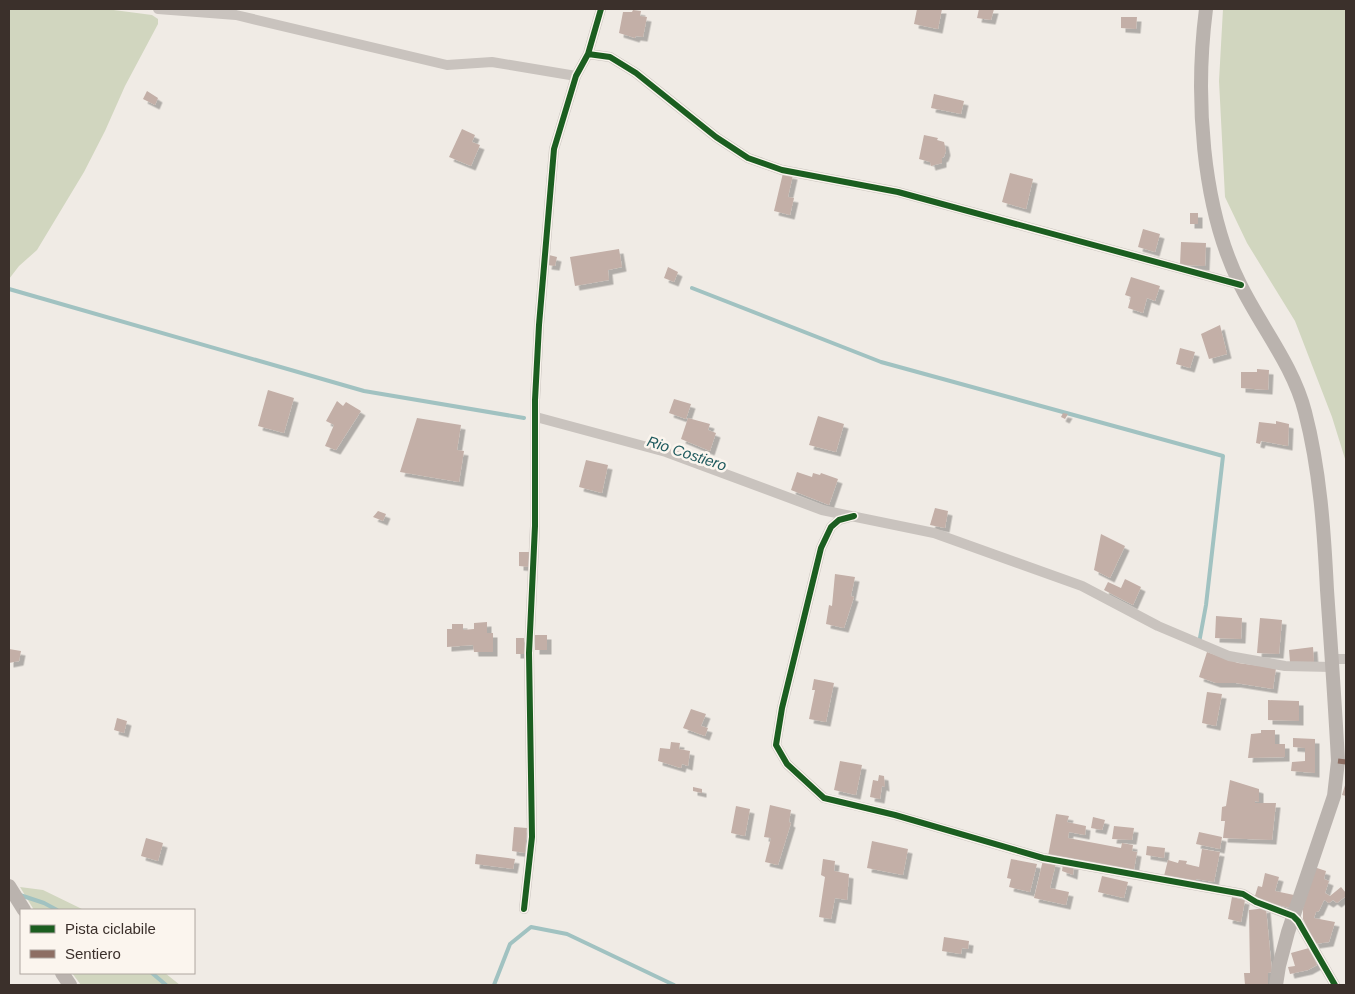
<svg xmlns="http://www.w3.org/2000/svg" width="1355" height="994" viewBox="0 0 1355 994" font-family="Helvetica,sans-serif">
	<defs>
		<filter id="shadow"><feDropShadow dx="4.5" dy="4.5" stdDeviation="0" flood-color="#0004"/></filter>
	</defs>
	<rect width="100%" height="100%" fill="#f0ebe5"/>
	<path fill="#d1d6bf" d="M9 9H106L152 15 158 19V24L125 86 105 131 84 172 37 250 19 266 9 279Z
		M1223 9H1346V462L1332 417 1295 321 1247 243 1225 197 1219 81Z
		M20 887 43 890 84 910H34Z
		M72 973H165L180 985H81Z"/>
	<g fill="none" stroke-linecap="round" stroke-linejoin="round">
		<path stroke="#a1c2c1" stroke-width="4" d="M692 288 881 362 1223 456 1206 605 1199 643
			M9 289 364 391 524 418
			M20 895 44 903 57 910
			M152 973 166 985
			M494 985 510 944 531 927 567 934 674 985"/>
	</g>
	<path fill="#c3afa7" filter="url(#shadow)" d="M917 9H942L938 29 914 24Z
		M979 9H994L991 20 977 18Z
		M633 10 641 11 640 16 647 17 643 37 636 36 635 38 619 33 623 12H632Z
		M1121 17H1137L1136 29 1121 28Z
		M147 91 158 98 155 105 143 99Z
		M934 94 964 101 961 114 931 108Z
		M462 129 475 135 472 142 480 145 471 166 449 157Z
		M924 135 938 138 937 140 944 142 946 151 944 157 942 158V163L931 166 930 162 919 159Z
		M783 173 793 175 788 197 794 198 790 215 774 211Z
		M1010 173 1033 179 1026 209 1002 202Z
		M1190 213H1198V224H1190Z
		M1143 229 1160 234 1155 252 1138 247Z
		M1181 242 1206 243 1205 266 1180 265Z
		M619 249 622 267 608 270 609 280 575 286 570 257Z
		M549 255 557 257 555 266 547 265Z
		M668 267 678 272 674 282 664 278Z
		M1131 277 1160 286 1155 301 1147 298 1143 313 1128 308 1131 297 1125 295Z
		M1220 325 1227 354 1209 359 1201 334Z
		M1180 348 1195 352 1190 368 1176 364Z
		M1257 369 1269 370 1268 390 1241 388V372H1257Z
		M268 390 294 398 284 433 258 426Z
		M674 399 691 404 686 419 669 413Z
		M337 401 343 406 346 402 361 411 336 450 325 446 334 425 326 421Z
		M1063 413 1068 414 1065 419 1061 417Z
		M818 416 844 424 836 452 809 445Z
		M417 418 461 425 457 450 464 451 459 482 400 472Z
		M688 418 710 424 708 430 716 433 710 451 681 439Z
		M1276 421 1289 424 1288 446 1261 441 1260 444 1256 443 1259 422 1276 424Z
		M586 460 608 465 602 493 579 487Z
		M797 472 812 477 813 473 820 475 821 473 838 479 829 505 791 490Z
		M935 508 948 511 945 528 930 525Z
		M378 511 386 514 383 521 373 517Z
		M1101 534 1125 546 1110 578 1094 570Z
		M519 552H530V567L519 566Z
		M835 574 855 577 851 596 854 597 844 628 826 624 829 605 832 606Z
		M1125 579 1141 587 1133 605 1104 590 1108 582 1121 588Z
		M1216 616 1242 618 1241 639 1215 638Z
		M1260 618 1282 620 1279 654 1257 653Z
		M487 622V633H493V652H474L473 645 447 647V629H452V624H463V630L474 629V623Z
		M535 635H547V650H535Z
		M516 638H524L525 654H516Z
		M1313 647 1314 662H1290L1289 650Z
		M9 649 21 651 19 661 9 663Z
		M1207 652 1238 663 1276 668 1273 689 1236 683H1216L1199 677Z
		M814 679 834 683 826 722 809 719 815 690H812Z
		M1207 692 1222 694 1216 726 1202 723Z
		M1268 700 1299 701V721L1268 720Z
		M691 709 706 714 701 726 708 728 705 736 683 728Z
		M117 718 127 721 124 733 114 730Z
		M1261 730H1275V744H1285V757L1248 758 1251 734 1261 733Z
		M1293 738 1315 739V773L1291 771 1292 762 1305 761V748L1293 747Z
		M671 742 680 743 679 749 690 751 688 766 682 764 681 768 658 761 660 748 670 749Z
		M840 761 862 765 856 795 834 790Z
		M879 775 884 776 885 787 882 786 880 799 870 797 873 780 878 781Z
		M1230 780 1259 789V802L1255 801V803H1276L1272 840 1223 838 1225 821H1221L1222 807 1226 806Z
		M1346 782V796L1342 795Z
		M693 787 702 789V793L693 791Z
		M770 805 791 810 789 822 791 823 778 865 765 862 771 838 764 837Z
		M736 806 750 809 745 836 731 833Z
		M1056 814 1069 816 1067 822 1086 826 1085 835 1069 832 1068 838 1121 848 1122 843 1133 845 1132 851 1137 852 1134 870 1048 856Z
		M1093 817 1105 820 1102 830 1091 828Z
		M1114 826 1134 828 1132 840 1112 839Z
		M514 827 527 828 525 853 512 851Z
		M1199 832 1222 837 1220 849 1196 844Z
		M146 838 163 843 158 861 141 856Z
		M872 841 908 849 903 875 867 868Z
		M1147 846 1165 848 1164 858 1146 855Z
		M1202 849 1220 852 1214 882 1196 879V882L1164 876 1168 860 1178 863 1179 860 1187 861 1186 864 1199 867Z
		M476 854 515 859 513 869 475 864Z
		M823 859 835 861 834 871 849 874 847 900 835 898 831 919 819 917 825 877 821 875Z
		M1011 859 1037 864 1030 892 1009 887 1011 879 1007 878Z
		M1043 860 1056 863 1050 888 1069 892 1066 905 1034 898Z
		M1063 864 1074 865 1073 875 1062 871Z
		M1314 867 1326 871 1324 879 1329 881 1325 893 1330 896 1341 887 1346 893V896L1337 903 1333 900 1329 903 1324 900 1319 911 1316 912 1314 918 1335 922 1329 942 1315 944 1303 919V908Z
		M1265 873 1279 877 1275 891 1294 895 1290 908 1254 899 1258 886 1262 887Z
		M1102 876 1128 882 1124 898 1098 892Z
		M1232 897 1245 900 1241 922 1228 919Z
		M1266 908 1272 972 1268 973V985H1245L1244 973H1250L1249 910Z
		M944 937 969 941 968 949 962 948 961 954 942 951Z
		M1309 948 1317 965 1308 970 1290 974 1288 967 1295 966 1291 953Z"/>
	<g fill="none" stroke-linecap="round" stroke-linejoin="round">
		<path stroke="#c9c3be" stroke-width="10" d="M158 9 236 15 447 65 492 62 576 76
			M588 54 610 57 636 73 716 137 748 158 782 170 898 192 1241 285
			M536 417 666 452 822 510 934 533 1082 586 1158 626 1229 656 1285 666 1332 667
			M854 516 839 520 831 527 821 548 782 708 776 745 787 764 824 798 895 815 1043 858 1243 894 1256 902 1293 916 1298 921 1335 985
			M1332 659H1346
			M524 909 532 837 529 653 535 526V400L539 325 554 149 576 76 588 54 601 9"/>
		<path stroke="#bab3ae" stroke-width="14" d="M1206 9C1195 94 1201 206 1240 284 1261 327 1293 365 1305 412 1320 470 1324 530 1327 590 1331 647 1335 704 1338 761L1334 796 1288 932 1279 966 1276 985
			M9 886 24 910
			M62 973 70 985"/>
		<path stroke="#8d6e63" stroke-width="5" stroke-dasharray="10 5" stroke-linecap="butt" d="M1338 761 1346 762"/>
		<defs>
			<path id="cycleway" d="M588 54 610 57 636 73 716 137 748 158 782 170 898 192 1241 285
				M854 516 839 520 831 527 821 548 782 708 776 745 787 764 824 798 895 815 1043 858 1243 894 1256 902 1293 916 1298 921 1335 985
				M524 909 532 837 529 653 535 526V400L539 325 554 149 576 76 588 54 601 9"/>
		</defs>
		<use href="#cycleway" stroke="#fbf5ee" stroke-width="9"/>
		<use href="#cycleway" stroke="#1b5e20" stroke-width="6"/>
	</g>
	<g text-anchor="middle" dominant-baseline="central" stroke-width="5" stroke-linejoin="round" paint-order="stroke">
		<g font-size="15" font-style="italic" fill="#1f5a5e" stroke="#fbf5ee">
			<text transform="translate(687 453) rotate(18)">Rio Costiero</text>
		</g>
	</g>
	<rect width="1355" height="994" fill="none" stroke="#3b302b" stroke-width="20"/>
	<rect x="20" y="909" width="175" height="65" fill="#fbf5ee" stroke="#aea6a0"/>
	<rect x="30" y="925" width="25" height="8" fill="#1b5e20" stroke="#aea6a0"/>
	<text x="65" y="934" font-size="15" fill="#3b302b">Pista ciclabile</text>
	<rect x="30" y="950" width="25" height="8" fill="#8d6e63" stroke="#aea6a0"/>
	<text x="65" y="959" font-size="15" fill="#3b302b">Sentiero</text>
</svg>
